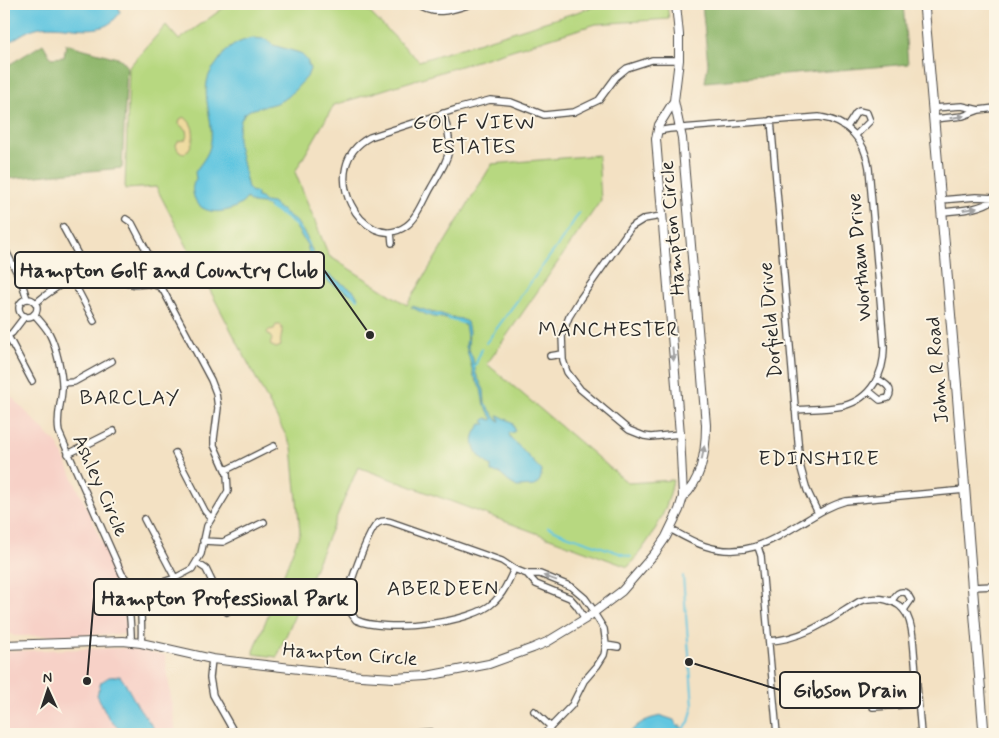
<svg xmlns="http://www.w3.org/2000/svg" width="999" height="738" viewBox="0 0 999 738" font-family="Mynerve,sans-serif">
	<rect width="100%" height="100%" fill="#fcf5e5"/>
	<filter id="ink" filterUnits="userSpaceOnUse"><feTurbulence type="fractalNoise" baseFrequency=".02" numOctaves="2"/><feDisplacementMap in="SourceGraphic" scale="10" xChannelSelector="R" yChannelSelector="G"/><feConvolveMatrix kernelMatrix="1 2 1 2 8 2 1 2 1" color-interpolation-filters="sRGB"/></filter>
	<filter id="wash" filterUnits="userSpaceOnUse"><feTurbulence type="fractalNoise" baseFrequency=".0096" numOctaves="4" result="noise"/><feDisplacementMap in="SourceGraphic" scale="20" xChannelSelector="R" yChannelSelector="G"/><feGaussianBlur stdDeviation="1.12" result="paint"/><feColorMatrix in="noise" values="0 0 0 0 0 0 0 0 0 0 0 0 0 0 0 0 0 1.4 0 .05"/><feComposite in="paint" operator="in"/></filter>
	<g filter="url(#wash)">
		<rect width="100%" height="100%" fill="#f3e1c3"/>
		<path fill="#f7d1c7" d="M4 389 58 445 117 575 128 634 15 636 7 632 4 611Z
			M127 648 165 655 176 734H4L7 651Z"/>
		<path fill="#b7d880" stroke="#718256" d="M229 4H361L419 61 603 4H667L669 19 596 24 334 105 295 172 329 256 407 305 492 164 598 155 601 200 487 364 628 483 673 480C666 517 651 539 628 567L358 467 277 657 253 654 300 532 292 447 156 187 125 189 129 67 166 25 179 40Z"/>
		<path fill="#91b86e" stroke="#5e724c" d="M702 4H903L908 64 705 82 708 64Z
			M43 44 51 58 64 57 66 44 121 59 127 66 122 168 4 179V74H5L7 66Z"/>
		<path fill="#eeda9e" stroke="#8c8264" d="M184 117C197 125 196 145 184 154L178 150 176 145 178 141 185 140 187 136 186 130 179 124 180 119Z
			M276 325H281C284 333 279 339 281 346L276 348 270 345 272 339 267 332 269 330 274 329Z"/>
		<path fill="#62c6e0" stroke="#467886" d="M4 4H118L120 12C103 43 64 20 36 28 24 31 15 40 4 44Z
			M253 38 265 39 273 45 300 53 307 60 310 69 307 77 288 97 277 103 250 110 244 114 241 120 238 132V144L248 188 251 191 257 193V197L261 198 265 202 272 203 296 221 306 236 317 263 324 272 354 291 358 298 329 282 322 276 311 262 307 245 292 221 265 205C258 202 252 206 247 198 237 213 198 221 193 193 192 188 193 183 196 179L195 172C200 164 208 156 210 146 216 121 199 96 210 73 212 69 216 65 219 60 228 47 238 41 253 38Z
			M412 306 434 313H439L450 317 461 319 467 322 469 331 468 347 473 359 476 374 484 390 485 403 498 421H500L498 415 512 422 515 430 514 432 509 433 510 437 542 471 540 480 535 486 517 487 509 482 499 473 491 472V466C475 455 466 441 481 424H486L483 421 487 418 491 420 493 419 484 405 481 389 474 376 466 346 467 336 465 325C457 320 445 318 434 317 427 316 418 310 411 307Z
			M120 676 125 683 137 705 158 734H124L109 719 97 695 101 682 109 677Z
			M662 716 674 720 677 726H681L685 734H629C637 723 648 718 662 716Z"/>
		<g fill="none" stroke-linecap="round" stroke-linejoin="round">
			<path stroke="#62c6e0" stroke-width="2" d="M270 208 286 218 296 226
				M352 295 358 299
				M448 319 463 323
				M486 343 561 241 579 213
				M474 368 482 349
				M548 527 566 535 631 557
				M683 576 693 706 689 722 683 729"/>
		</g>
	</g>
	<g filter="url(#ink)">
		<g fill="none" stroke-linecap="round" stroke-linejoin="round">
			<defs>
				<path id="minor" d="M418 4C435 17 452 10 471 4
					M933 108 962 106 979 110 995 108
					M443 113C455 150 450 155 431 188 424 200 418 218 406 226 364 256 313 167 370 137L457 109 490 100 511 102 544 115 574 112 599 100 616 77 627 68 652 60H679
					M934 119 963 116 979 110
					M771 120 800 465 807 490 818 513
					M847 127 856 113 859 111 867 113 870 121 856 135
					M658 131 669 129 819 117C848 121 865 140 869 168L884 345C885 373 871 399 843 406 828 409 811 409 795 410
					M941 200 976 197 995 198
					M942 212C961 210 979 210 995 199
					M661 216 644 219 631 227 580 299 569 317 562 335 563 360 567 372 580 389 629 430 644 436 651 437 680 434
					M126 219 132 223 155 267 157 274 155 284
					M63 227 87 271
					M391 232 392 243
					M4 247 22 283 27 299
					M72 279 94 321
					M19 308a9 9 0 1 1 18 0a9 9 0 1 1-18 0Z
					M34 314C39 320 45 326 49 333 56 346 63 375 62 390 61 405 56 417 59 432L122 574 128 581 135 585 148 587 175 578 192 569 201 554 207 526 228 491 227 474 214 445V439L218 408 216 393 211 380 163 290C154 280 142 286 130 284 120 283 114 273 104 269 89 264 47 293 36 303
					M8 336 32 381
					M4 338 12 333 25 316
					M550 356 562 354
					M62 383 74 382 112 361
					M869 391 880 400 888 398C894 389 886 384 878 379
					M175 453 205 511 211 518
					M68 454 114 431
					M226 470 274 446
					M144 519 175 578
					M670 529C681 535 693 542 705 546 745 559 771 541 805 521 818 513 831 505 846 501L965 490
					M203 541 223 542 264 522
					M758 547 761 556 777 734
					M197 563 206 569 227 612
					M514 569C509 580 504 593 494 602 472 624 384 633 356 620 352 615 348 610 347 603 346 591 369 529 378 523 385 519 391 522 397 524L502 561 514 569 527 574H540L572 587 585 598 595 612
					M527 574 536 584 570 598 577 606 585 619
					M130 582C126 602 132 622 131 642
					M972 587 995 586
					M892 601C896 594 899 590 907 593L911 600 904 610
					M769 641C805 639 830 619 860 601 876 596 898 598 907 615 914 629 913 646 915 661 917 685 919 710 921 734
					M141 643C143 624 139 606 141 587
					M606 645 618 647
					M212 659 210 678 213 695 235 734
					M873 707 918 704
					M534 711 551 727
					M402 734 430 732
					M544 734 572 705 584 681 597 666 604 655 606 645 604 629 594 613"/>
				<path id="tertiary" d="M676 4 679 35V60L674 101 682 138 706 425C706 449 702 480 683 497
					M4 645 123 641 141 643 212 659 361 676 394 678 427 676 489 664 533 648 547 642 585 619 622 591 655 553 666 537 679 510 683 497 680 434 656 139 659 125 674 101"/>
				<path id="secondary" d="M924 4 957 391 984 734"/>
			</defs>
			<use href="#minor" stroke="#494642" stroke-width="8"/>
			<use href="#tertiary" stroke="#494642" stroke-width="10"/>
			<use href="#secondary" stroke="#494642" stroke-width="11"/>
			<use href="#minor" stroke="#fff" stroke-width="5.5"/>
			<use href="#tertiary" stroke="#fff" stroke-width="8"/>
			<use href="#secondary" stroke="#fff" stroke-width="9"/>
		</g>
		<defs><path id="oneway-solid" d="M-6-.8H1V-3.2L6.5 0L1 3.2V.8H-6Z" transform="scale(1.25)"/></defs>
		<g fill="#a0a0a0">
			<use href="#oneway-solid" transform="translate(957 117) rotate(-9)"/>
			<use href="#oneway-solid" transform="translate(970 209) rotate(-8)"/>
			<use href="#oneway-solid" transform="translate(673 354) rotate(85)"/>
			<use href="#oneway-solid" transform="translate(703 453) rotate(-79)"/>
			<use href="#oneway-solid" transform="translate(550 578) rotate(-160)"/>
		</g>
	</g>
	<g text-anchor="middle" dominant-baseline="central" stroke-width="4" stroke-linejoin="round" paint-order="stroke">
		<g font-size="20" fill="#2b2b2b" stroke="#fcf5e5">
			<text transform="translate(673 228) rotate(-95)">Hampton Circle</text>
			<text transform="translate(860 257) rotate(-95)">Wortham Drive</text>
			<text transform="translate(771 320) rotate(-95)">Dorfield Drive</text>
			<text transform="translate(938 370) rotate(-95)">John R Road</text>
			<text transform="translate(100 486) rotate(66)">Ashley Circle</text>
			<text transform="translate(350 655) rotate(4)">Hampton Circle</text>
		</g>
		<g font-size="21" letter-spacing="1" fill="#2b2b2b" stroke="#fcf5e5">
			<text x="474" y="123">GOLF VIEW<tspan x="474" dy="24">ESTATES</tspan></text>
			<text x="609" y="330">MANCHESTER</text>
			<text x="130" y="398">BARCLAY</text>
			<text x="819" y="459">EDINSHIRE</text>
			<text x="443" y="589">ABERDEEN</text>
		</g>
	</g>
	<path fill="none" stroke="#2b2b2b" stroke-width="2" d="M370 335L324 270M87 681L94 597M689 662L780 690"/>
	<g fill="#2b2b2b" stroke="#fcf5e5" stroke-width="2">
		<circle cx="370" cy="335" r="5"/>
		<circle cx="87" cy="681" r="5"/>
		<circle cx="689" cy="662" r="5"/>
	</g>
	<g fill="#fcf5e5" stroke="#2b2b2b" stroke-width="2">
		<rect x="15" y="252" width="309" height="36" rx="5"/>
		<rect x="94" y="579" width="263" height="36" rx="5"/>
		<rect x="780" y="672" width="140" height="36" rx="5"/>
	</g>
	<g font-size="21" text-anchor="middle" font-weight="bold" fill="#2b2b2b">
		<text x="169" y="277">Hampton Golf and Country Club</text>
		<text x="225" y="605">Hampton Professional Park</text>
		<text x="850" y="697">Gibson Drain</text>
	</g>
	<rect width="999" height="738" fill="none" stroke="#fcf5e5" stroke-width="20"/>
	<g transform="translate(48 690) rotate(357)" stroke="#fcf5e5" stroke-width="4" paint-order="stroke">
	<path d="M0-4L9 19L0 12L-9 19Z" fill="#2b2b2b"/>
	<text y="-8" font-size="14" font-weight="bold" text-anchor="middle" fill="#2b2b2b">N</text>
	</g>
</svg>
